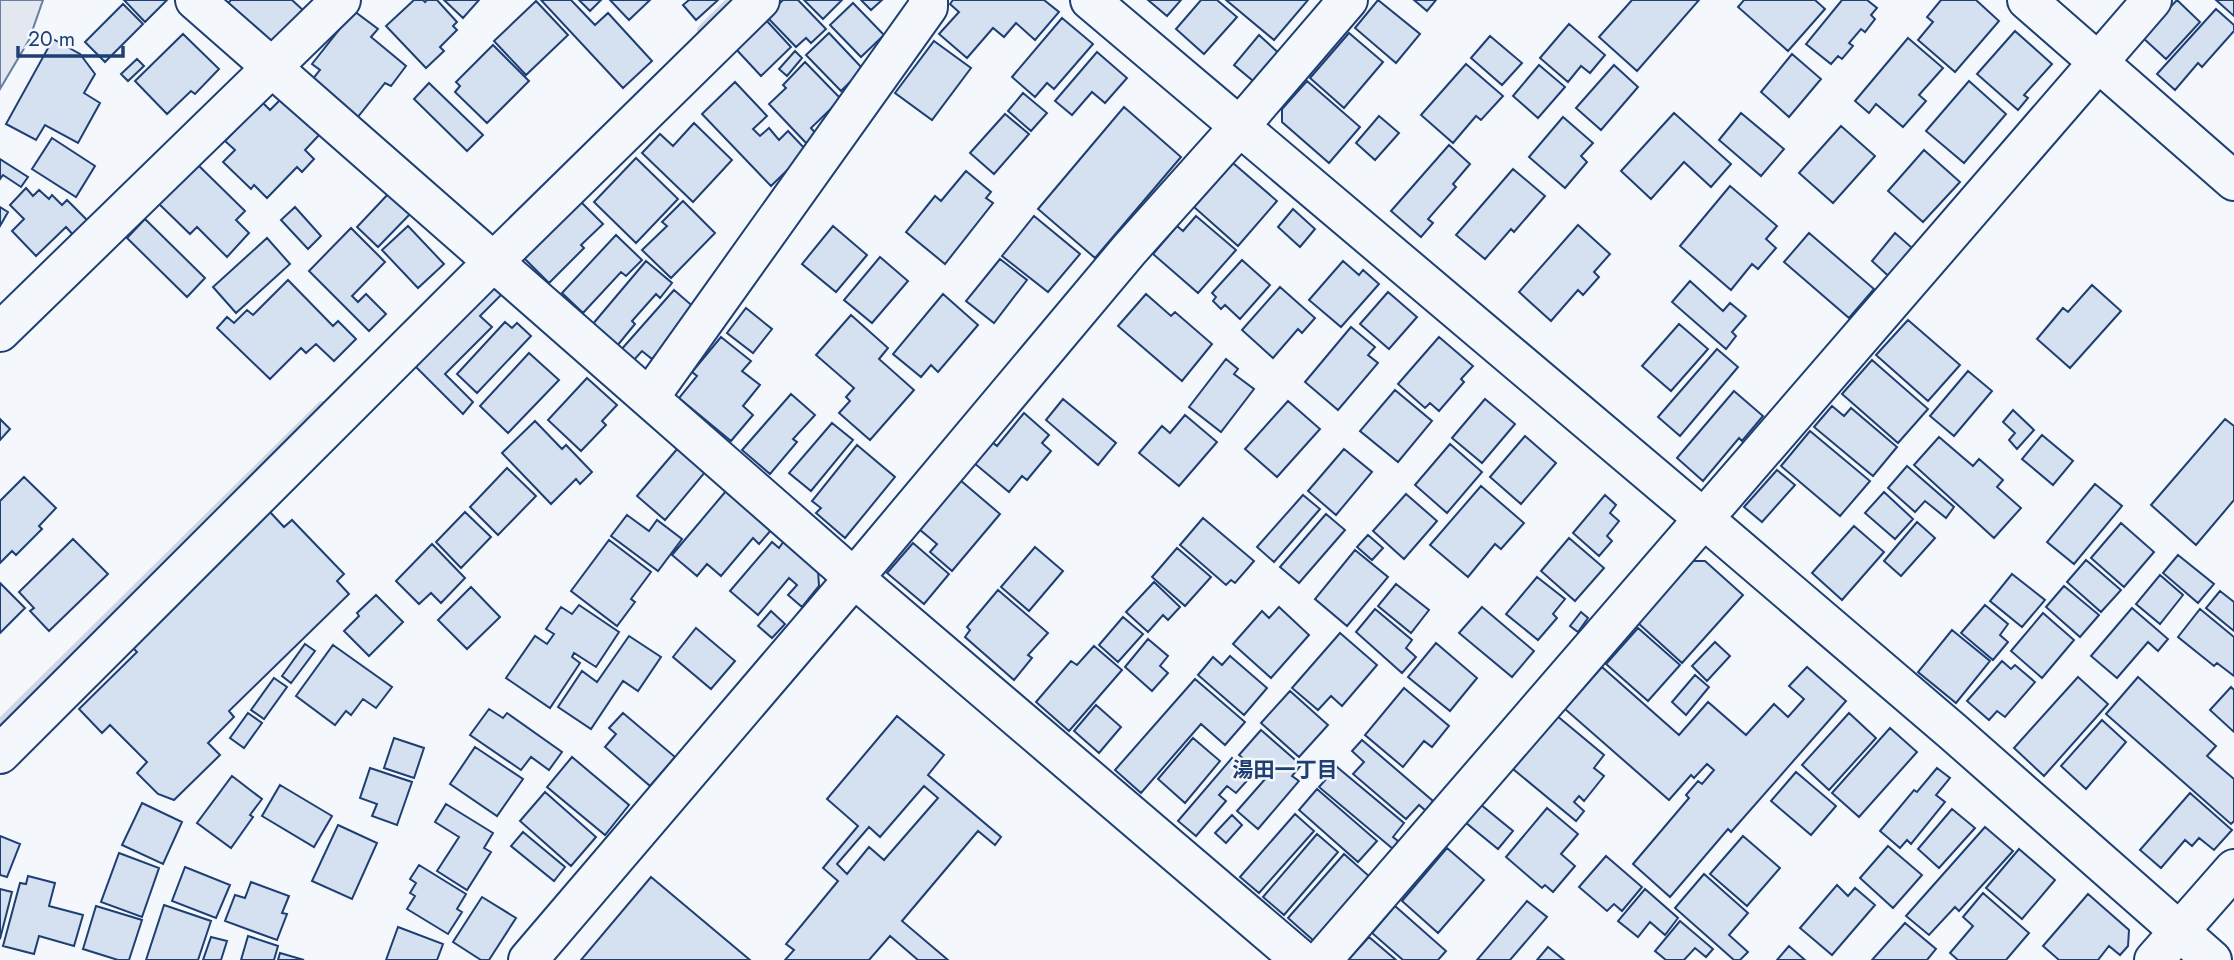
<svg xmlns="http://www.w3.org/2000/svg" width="2234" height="960" viewBox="0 0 2234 960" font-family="Jost,'Noto Sans JP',sans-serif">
	<rect width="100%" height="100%" fill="#f4f7fb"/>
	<path fill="#e3e8f0" stroke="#687fa3" stroke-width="2" d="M0 0H43L29 40 0 89Z"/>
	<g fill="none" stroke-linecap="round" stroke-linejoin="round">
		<path stroke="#cfd7e4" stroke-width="10" d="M702 30 732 0
			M0 724 322 406"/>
	</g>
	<path fill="#d5e0f0" stroke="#1d3f73" stroke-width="2" fill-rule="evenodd" d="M124 0H167L145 22Z
		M231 0H292L304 11 272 46 227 4Z
		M414 0H423L425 2 427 0H437L457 22 453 26 457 30 440 47 444 51 426 68 386 26Z
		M444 0H479L463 18Z
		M541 0H571L595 25 608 13 652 61 623 88Z
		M579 0H601L590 11Z
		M610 0H650L629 20Z
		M689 0H718L696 20 683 5Z
		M783 0H798L826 29 811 43 806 38 796 47 766 16Z
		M804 0H842L823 19Z
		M861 0H882L871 10Z
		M953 0H1044L1059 12 1035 40 1016 23 1004 37 993 28 967 58 939 34 959 12 950 4Z
		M1148 0H1181L1167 16Z
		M1201 0H1217L1237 17 1204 54 1176 29Z
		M1226 0H1308L1274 40Z
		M1378 0 1420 34 1396 63 1355 28Z
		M1414 0H1436L1427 11Z
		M1632 0H1699L1637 71 1599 37Z
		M1744 0H1815L1825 9 1788 51 1738 7Z
		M1842 0H1867L1877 8 1871 15 1875 19 1865 32 1861 29 1849 43 1853 46 1842 59 1838 56 1831 64 1806 44Z
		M1941 0H1976L1999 21 1955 72 1918 40 1933 22 1927 17Z
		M2177 0 2200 22 2166 59 2142 37Z
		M2216 0H2234V16Z
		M536 1 568 35 526 75 494 41Z
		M853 3 884 35 861 57 830 25Z
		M123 4 143 24 105 62 85 42Z
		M2216 9 2234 25V31L2202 67 2198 63 2175 90 2157 74Z
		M354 11 378 29 371 37 406 66 391 86 385 83 357 118 311 81 320 70 312 64Z
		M1062 18 1093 44 1054 89 1047 83 1035 97 1012 77Z
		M765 19 791 47 761 76 734 47Z
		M1569 24 1605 55 1590 73 1581 66 1568 82 1540 58Z
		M2015 31 2052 64 2024 95 2028 98 2018 110 1977 74Z
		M829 33 863 69 841 91 806 55Z
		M1349 33 1383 62 1344 108 1310 78Z
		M183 34 219 69 195 94 191 91 167 114 135 81Z
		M1259 35 1282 56 1258 85 1234 65Z
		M1490 36 1522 63 1502 85 1471 58Z
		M1908 38 1943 68 1919 95 1926 101 1903 127 1876 104 1869 113 1855 101Z
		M53 39 80 54 95 74 84 93 100 103 78 143 45 125 36 140 6 124Z
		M934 41 971 68 932 120 895 93Z
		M493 45 529 81 487 123 455 92 460 86 456 82Z
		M795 51 802 58 787 76 779 69Z
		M1097 52 1127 78 1105 103 1092 92 1072 115 1055 101Z
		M1792 54 1821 79 1789 117 1761 92Z
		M137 59 144 66 128 81 121 74Z
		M805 62 841 99 811 128 818 136 808 145 769 104 786 88 783 85Z
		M1466 64 1503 96 1481 120 1476 116 1453 143 1421 115Z
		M1539 65 1565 87 1538 118 1513 96Z
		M1614 65 1638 87 1601 130 1576 108Z
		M1307 81 1360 127 1329 163 1282 122V109Z
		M1969 81 2006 114 1964 163 1926 131Z
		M735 82 767 116 753 129 760 136 769 128 779 140 788 131 807 151 771 186 702 114Z
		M429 83 483 135 467 151 414 99Z
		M1023 93 1047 113 1031 131 1008 111Z
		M282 98 320 134 305 150 314 159 302 172 297 167 267 198 254 185 251 189 223 162 235 150 225 141 262 102 270 110Z
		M1124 107 1181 157 1095 258 1038 209Z
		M1674 113 1731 164 1711 187 1684 162 1651 199 1621 171Z
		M1741 113 1784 149 1761 176 1719 140Z
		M1005 114 1029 134 994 174 970 153Z
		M1379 116 1399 133 1375 160 1356 143Z
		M1563 117 1593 143 1581 156 1587 162 1565 188 1529 157Z
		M694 123 732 160 693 202 642 153 660 134 673 146Z
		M1841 126 1875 156 1833 203 1799 173Z
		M52 138 95 166 76 197 32 169Z
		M1449 145 1470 164 1453 184 1456 187 1428 219 1433 223 1421 237 1391 211Z
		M1924 150 1960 182 1923 222 1888 191Z
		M636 158 678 199 636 243 594 202Z
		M0 159 28 177 21 187 3 175 0 179Z
		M196 163 245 211 236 220 249 233 227 257 197 227 190 234 158 203Z
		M1233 163 1277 201 1238 246 1194 207Z
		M1513 169 1545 196 1514 232 1511 229 1485 259 1456 235Z
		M966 171 991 192 986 198 993 203 945 264 906 232 935 196 941 201Z
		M1730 186 1777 226 1766 239 1776 248 1758 269 1752 264 1731 290 1680 246Z
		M26 188 33 196 39 190 49 199 52 195 62 205 67 200 91 224 76 238 66 227 36 256 12 231 24 219 10 205Z
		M391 191 412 212 378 247 357 227Z
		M579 200 603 224 581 245 584 248 549 283 522 256Z
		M683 201 715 233 671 278 642 250 667 226 662 222Z
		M0 207 8 212 0 226Z
		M295 207 321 236 308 249 281 220Z
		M1293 209 1315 229 1300 247 1278 227Z
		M1034 216 1080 254 1048 292 1002 256Z
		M1196 216 1236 250 1198 293 1153 254 1177 226 1183 231Z
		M145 219 205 278 187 297 127 238Z
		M1578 225 1610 254 1594 272 1599 277 1583 295 1578 290 1551 321 1519 292Z
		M408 226 444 264 418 288 382 250Z
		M833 226 867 255 836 292 802 264Z
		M351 228 385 262 352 296 358 302 366 294 386 314 369 331 309 271Z
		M1809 233 1874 289 1849 318 1784 262Z
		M1895 233 1919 254 1895 282 1872 261Z
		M616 235 642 260 626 276 621 272 583 313 562 293Z
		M267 238 290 264 236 313 213 287Z
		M880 257 908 281 872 323 844 300Z
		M1000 259 1027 280 994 323 966 301Z
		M1242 260 1270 285 1240 319 1225 305 1221 309 1213 301 1216 297 1212 293Z
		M646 261 672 283 660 298 656 294 632 321 635 324 617 346 592 325Z
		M1343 261 1359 275 1363 270 1379 284 1341 327 1309 300Z
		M288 280 333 326 338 321 356 339 334 361 316 344 306 353 301 348 270 379 217 328 227 317 234 323 247 310 253 315Z
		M1690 281 1723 311 1730 303 1746 316 1732 332 1736 336 1726 349 1672 302Z
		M494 285 502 294 480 316 492 327 445 374 473 402 463 414 414 365Z
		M2092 285 2121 311 2070 368 2037 339 2063 308 2068 312Z
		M1280 287 1315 318 1302 333 1298 329 1273 358 1242 330Z
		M674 290 696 309 652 359 642 351 632 362 620 351Z
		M1388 292 1417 317 1389 349 1360 324Z
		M943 294 978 325 938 372 931 365 921 377 893 354Z
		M1146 294 1171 316 1175 312 1212 344 1182 381 1118 326Z
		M746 308 772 329 753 353 727 333Z
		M851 315 888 348 879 359 914 390 870 440 839 413 850 401 846 397 854 388 816 355Z
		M1908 320 1960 365 1928 401 1876 355Z
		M505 322 512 328 517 323 531 336 477 393 457 374Z
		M1679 324 1708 349 1671 391 1642 366Z
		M1351 327 1375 347 1368 355 1378 363 1338 410 1305 382Z
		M721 337 751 361 742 371 760 385 743 406 753 415 731 441 679 398 697 376 692 372Z
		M1439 337 1473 366 1461 379 1464 382 1439 411 1430 403 1425 408 1398 384Z
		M1717 349 1738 367 1680 436 1658 417Z
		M529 353 559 380 508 433 480 406Z
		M1226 359 1238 369 1234 374 1254 389 1221 432 1189 407Z
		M1872 360 1928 409 1898 443 1842 394Z
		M1968 371 1992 391 1954 436 1930 416Z
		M587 378 617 405 602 421 606 425 581 451 548 420Z
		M1395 390 1432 421 1398 462 1360 431Z
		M1734 391 1763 416 1742 441 1739 438 1703 481 1677 458Z
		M791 394 815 415 793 439 797 442 770 474 742 450Z
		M1063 399 1116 443 1098 465 1046 420Z
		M1485 399 1515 424 1482 463 1452 438Z
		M1288 401 1320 429 1277 477 1245 449Z
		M1832 406 1844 416 1851 408 1897 447 1873 476 1814 427Z
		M2013 410 2034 430 2017 449 2009 440 2015 433 2003 422Z
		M1024 413 1049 435 1042 443 1051 451 1027 480 1022 476 1009 492 974 463 992 442 997 446Z
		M1185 415 1217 442 1179 486 1139 453 1162 426 1170 433Z
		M0 419 10 429 0 440Z
		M2225 419 2234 426V500L2196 545 2151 505Z
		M535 421 562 449 566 445 592 472 580 484 576 479 551 504 502 453Z
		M832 423 853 440 811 491 789 473Z
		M1810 431 1870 481 1840 516 1781 466Z
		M2042 435 2073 461 2053 485 2022 459Z
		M1525 436 1556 463 1521 504 1490 477Z
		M1939 437 1973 466 1979 459 2003 480 1997 487 2021 508 1994 538 1914 465Z
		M1450 444 1482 472 1447 513 1415 485Z
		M857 445 895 477 845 538 816 513 821 508 812 501Z
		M678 448 706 471 665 520 637 496Z
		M1344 449 1372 472 1336 515 1308 491Z
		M1907 466 1954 507 1946 518 1925 501 1915 512 1888 488Z
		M507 468 536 496 498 535 470 507Z
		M1777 470 1795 485 1762 522 1744 507Z
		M24 477 56 508 39 526 42 529 16 555 12 551 0 563V501Z
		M960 480 1000 514 952 571 930 552 937 544 919 529Z
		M2095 484 2122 506 2074 564 2047 542Z
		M1481 486 1524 523 1501 549 1495 544 1468 577 1430 545Z
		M726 491 772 529 759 544 753 538 721 576 707 564 697 576 672 555Z
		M1884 492 1913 519 1895 539 1865 513Z
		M1406 494 1437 521 1404 559 1373 531Z
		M1303 495 1320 509 1274 562 1257 547Z
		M1605 495 1616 505 1610 513 1619 521 1607 536 1612 541 1599 556 1573 533Z
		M270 512 284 527 292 520 344 574 337 581 349 594 229 711 234 717 208 743 220 755 174 800 158 794 137 773 147 762 110 725 102 733 79 709 137 652 132 647Z
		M465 512 491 537 461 568 436 542Z
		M1326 514 1345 530 1299 583 1280 567Z
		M627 515 649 531 657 520 682 539 658 571 611 536Z
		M1203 518 1254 561 1235 583 1231 580 1226 585 1180 545Z
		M1917 522 1935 538 1901 576 1884 561Z
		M2121 523 2154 552 2124 587 2091 558Z
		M1854 526 1884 552 1842 600 1812 573Z
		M1368 535 1383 548 1372 560 1357 547Z
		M1569 538 1604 568 1575 601 1541 571Z
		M73 539 108 574 49 631 30 611 34 608 19 592Z
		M609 540 651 572 631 599 635 602 617 626 571 591Z
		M784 541 818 570 819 586 802 607 788 595 797 585 789 578 758 615 730 591 772 542 779 548Z
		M913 543 949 574 924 604 887 573Z
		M432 544 465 578 441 603 431 593 419 604 396 581Z
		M1035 547 1063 571 1029 611 1001 587Z
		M1177 548 1211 577 1185 606 1152 577Z
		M1355 550 1388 577 1347 626 1315 599Z
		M2178 555 2214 584 2198 603 2163 573Z
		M2086 560 2121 590 2101 612 2067 582Z
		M1693 561H1705L1743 595 1682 663 1638 623Z
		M2012 574 2045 600 2022 627 1990 601Z
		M2160 575 2183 595 2160 624 2136 604Z
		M1537 577 1565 599 1553 614 1557 618 1538 640 1506 614Z
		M1154 582 1180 607 1168 620 1163 615 1148 632 1126 612Z
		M0 583 25 608 0 633Z
		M1396 584 1429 610 1411 633 1378 606Z
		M2064 586 2099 615 2080 637 2046 607Z
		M471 587 500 617 467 649 438 620Z
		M998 590 1048 633 1028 655 1032 658 1014 680 965 637 970 630 967 627Z
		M2220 591 2234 602V631L2206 608Z
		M376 595 403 622 369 656 344 631 359 616 357 613Z
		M579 605 619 632 596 667 574 653 572 657 580 663 550 708 506 678 535 636 547 644 554 634 546 629 561 607 572 614Z
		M1985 605 2008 624 2000 635 2008 642 1993 660 1961 633Z
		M1279 607 1309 635 1271 678 1233 644 1262 611 1269 618Z
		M1482 607 1534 651 1512 677 1459 633Z
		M2132 608 2168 639 2158 651 2148 642 2117 678 2091 656Z
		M1375 609 1412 640 1406 648 1416 657 1402 673 1356 632Z
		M2200 609 2234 637V676L2217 663 2214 666 2178 637Z
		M771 611 785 624 772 638 758 626Z
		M1581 612 1588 618 1578 632 1570 626Z
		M2043 613 2074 640 2042 678 2011 651Z
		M1123 617 1143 634 1118 662 1099 645Z
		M696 628 735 661 711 689 673 657Z
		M1638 628 1680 665 1648 701 1606 664Z
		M1952 630 1990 661 1956 703 1918 672Z
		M1340 633 1377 665 1342 706 1331 696 1318 710 1292 688Z
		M629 636 661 657 638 691 623 681 591 729 558 707 582 671 597 682Z
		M1148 639 1168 656 1160 666 1168 673 1152 691 1125 667Z
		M1715 642 1730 656 1707 681 1692 666Z
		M1436 643 1477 678 1450 711 1408 677Z
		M305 644 315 651 291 683 282 676Z
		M333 645 392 687 376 708 363 699 351 715 346 711 335 725 296 696Z
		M1094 646 1122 670 1069 731 1036 702 1071 661 1077 665Z
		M1230 656 1267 688 1244 715 1198 675 1213 657 1222 665Z
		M2002 661 2011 669 2015 665 2035 682 2005 717 1997 711 1989 720 1967 701Z
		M1602 667 1679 735 1708 702 1746 735 1774 704 1788 717 1804 699 1789 686 1807 667 1846 701 1731 832 1728 829 1670 897 1633 864 1689 798 1686 795 1698 781 1702 784 1714 770 1707 764 1694 778 1691 775 1669 800 1565 709Z
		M1695 675 1709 687 1686 715 1672 702Z
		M2078 677 2108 704 2044 776 2014 748Z
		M2138 677 2216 746 2207 756 2234 779V821L2231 824 2106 714Z
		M274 678 287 687 264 719 251 710Z
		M1195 679 1245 722 1225 745 1201 724 1141 793 1115 770Z
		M2231 687 2234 690V732L2210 710Z
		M1404 688 1449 726 1432 747 1424 741 1403 767 1365 735Z
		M1290 691 1328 725 1299 757 1261 723Z
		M1096 705 1121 727 1099 753 1074 731Z
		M489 709 503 718 507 713 562 752 549 770 531 757 521 770 470 735Z
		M248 713 262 723 244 748 230 738Z
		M623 713 675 757 650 786 605 747 616 734 609 728Z
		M1849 713 1876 738 1829 790 1802 765Z
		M1556 715 1604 755 1594 768 1604 776 1584 801 1579 796 1574 802 1584 811 1576 821 1513 769Z
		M897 716 944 755 928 775 1001 837 995 845 978 831 902 921 948 960H918L890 936 869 960H785L794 950 786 944 838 881 823 868 858 826 827 799ZM924 786 938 798 884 860 869 847 847 874 837 864 869 827 880 837Z
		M2102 720 2126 742 2086 789 2061 766Z
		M1890 728 1917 752 1859 817 1832 793Z
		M1261 730 1301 765 1292 776 1299 781 1258 829 1237 811 1266 778 1239 755Z
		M394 738 424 748 414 778 384 768Z
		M1193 738 1220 761 1185 803 1158 779Z
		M1362 740 1433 801 1426 811 1419 805 1406 819 1353 774 1364 762 1352 751Z
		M475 747 523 779 497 816 450 784Z
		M572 757 629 805 605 835 547 787Z
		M1232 758 1252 775 1236 793 1227 786 1219 795 1226 801 1196 836 1178 821Z
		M1337 767 1404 823 1393 837 1398 841 1393 849 1319 787Z
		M370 768 412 782 397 825 372 816 377 804 360 798Z
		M1937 768 1950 778 1936 795 1945 802 1911 844 1907 840 1900 848 1880 831 1914 790 1917 792Z
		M1796 772 1836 806 1811 835 1771 801Z
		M232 776 262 799 250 815 253 817 231 848 197 823Z
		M280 785 332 816 314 847 262 816Z
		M1317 789 1377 841 1358 862 1299 810Z
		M545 792 596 837 571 866 520 821Z
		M2190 793 2232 830 2214 850 2199 838 2192 846 2185 840 2161 868 2140 850Z
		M142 803 182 822 163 864 122 845Z
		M446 804 493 833 484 848 491 852 467 890 437 871 459 837 435 822Z
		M1480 804 1513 831 1498 849 1465 822Z
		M1547 808 1578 834 1561 854 1575 866 1553 892 1545 885 1542 888 1506 857Z
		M1952 809 1975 828 1939 868 1918 849Z
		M1295 814 1314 831 1259 893 1240 877Z
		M1232 815 1242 825 1226 843 1215 833Z
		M338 825 377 843 352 899 312 881Z
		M1985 827 2013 851 1959 911 1955 907 1929 935 1906 916Z
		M523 832 565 867 554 881 511 846Z
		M1317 834 1338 852 1284 915 1263 897Z
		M0 836 20 844 7 877 0 875Z
		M1743 836 1780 868 1747 906 1710 874Z
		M1888 846 1922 875 1893 908 1860 878Z
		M1447 848 1484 880 1438 933 1402 901Z
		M2019 849 2055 880 2022 919 1986 888Z
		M119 853 159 868 142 917 101 902Z
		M1344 854 1370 877 1314 941 1288 918Z
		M1606 856 1642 887 1622 911 1614 904 1607 911 1579 887Z
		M419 865 466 894 457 909 462 912 448 934 407 909 415 896 410 893 416 883 410 879Z
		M185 867 230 885 216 918 172 901Z
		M1704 874 1748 913 1729 935 1748 952 1740 960H1734L1675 908Z
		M28 876 55 883 49 906 83 915 74 946 39 936 34 954 3 946 20 883 26 884Z
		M651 877 750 960H581Z
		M251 882 289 896 282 913 287 914 277 940 225 921 235 895 245 898Z
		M1837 885 1848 896 1855 888 1875 905 1832 955 1800 928Z
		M0 889 12 892 0 939Z
		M1645 889 1678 918 1665 935 1650 922 1638 937 1618 921Z
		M1983 893 2029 933 2006 960H1958L1950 953 1973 926 1963 917Z
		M2088 894 2129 930 2128 946 2120 955 2109 946 2098 960H2059L2043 946Z
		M482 897 516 918 489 960H481L453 942Z
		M1527 901 1547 917 1510 960H1477Z
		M164 905 211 921 198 960H146Z
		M96 906 142 920 129 960H118L83 949Z
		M1395 906 1446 951 1438 960H1403L1372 933Z
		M1680 921 1713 949 1706 957 1695 948 1684 960H1666L1655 951Z
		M1905 923 1936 949 1927 960H1872Z
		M398 927 443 944 437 960H386Z
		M248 936 278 946 274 960H241Z
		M211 937 227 941 221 960H203Z
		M1369 937 1396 960H1348Z
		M1789 946 1805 960H1777Z
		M1548 947 1564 960H1537Z
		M280 953 304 960H278Z"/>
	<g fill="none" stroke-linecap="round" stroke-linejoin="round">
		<defs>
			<path id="minor" d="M195 0 854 578 1301 960
				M1090 0 1704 519 1952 731 2212 960
				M2027 0 2234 181
				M0 332 341 0
				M649 398 928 7V0
				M0 754 493 262 760 0
				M528 960 854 578 1129 250 1239 127 1348 0
				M1322 960 2152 0"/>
			<path id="major" d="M2154 960 2234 869"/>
		</defs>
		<use href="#minor" stroke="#1d3f73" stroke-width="42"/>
		<use href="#major" stroke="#1d3f73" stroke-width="42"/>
		<use href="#minor" stroke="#f4f7fb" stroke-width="38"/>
		<use href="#major" stroke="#f4f7fb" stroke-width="38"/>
	</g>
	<g text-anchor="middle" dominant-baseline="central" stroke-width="5" stroke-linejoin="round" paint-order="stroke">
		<g font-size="21" font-weight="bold" fill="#1d3f73" stroke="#f4f7fb">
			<text x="1285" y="770">湯田一丁目</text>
		</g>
	</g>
	<path d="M18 46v10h105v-10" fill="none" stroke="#1d3f73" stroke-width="3.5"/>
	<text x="28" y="46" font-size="21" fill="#1d3f73" stroke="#f4f7fb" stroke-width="5" paint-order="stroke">20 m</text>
</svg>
